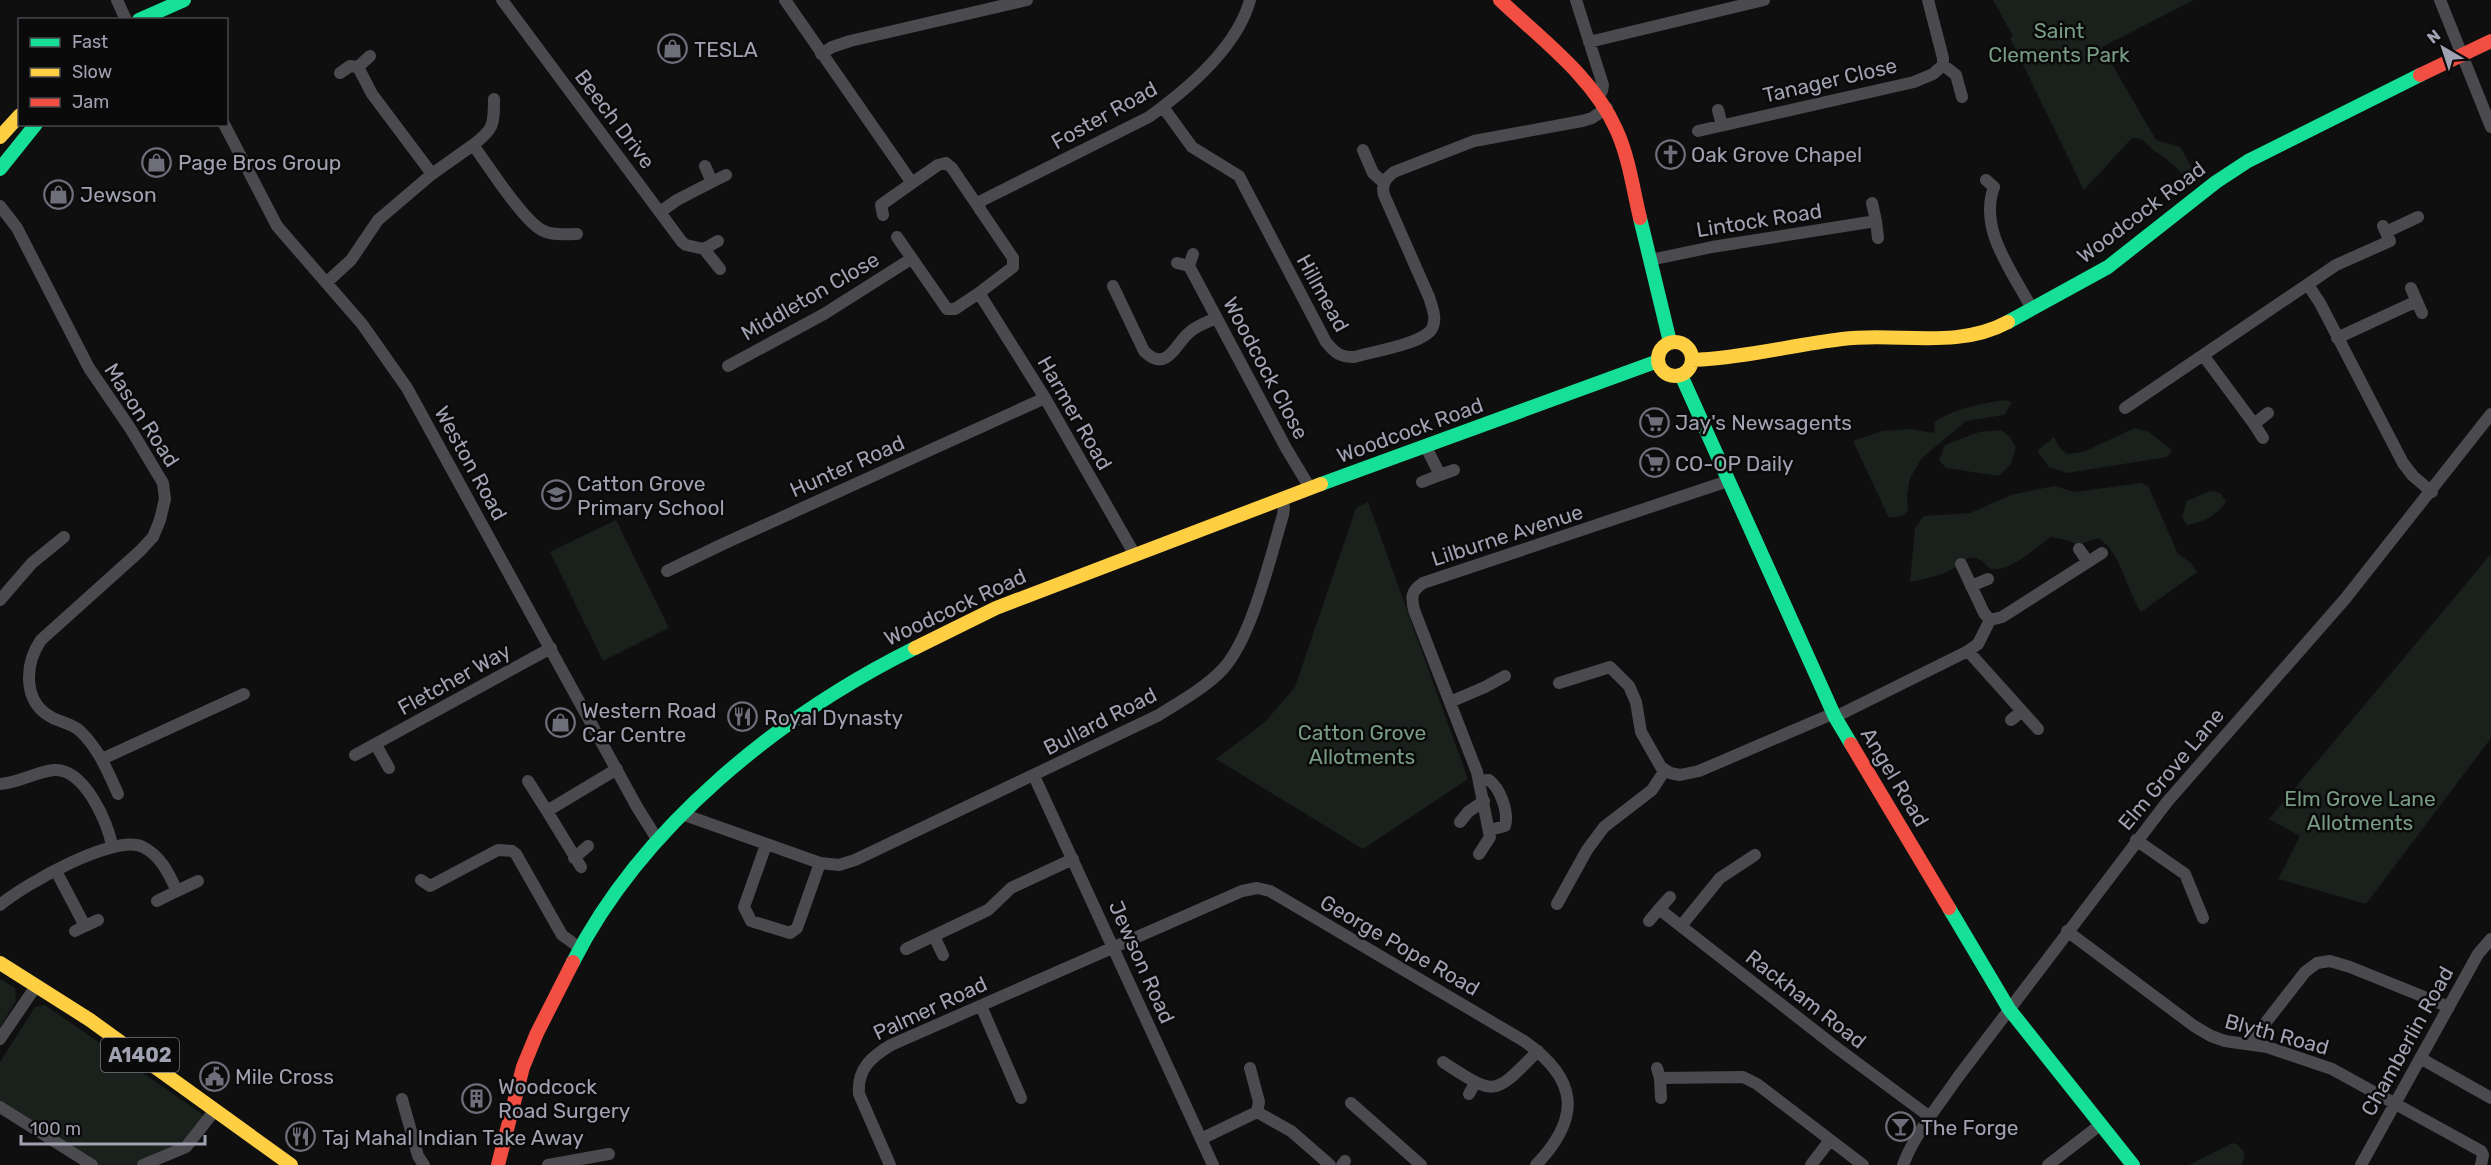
<svg xmlns="http://www.w3.org/2000/svg" width="2491" height="1165" viewBox="0 0 2491 1165" font-family="Rubik,sans-serif">
	<rect width="100%" height="100%" fill="#0f0f10"/>
	<path fill="#1a201c" d="M1993 0H2194L2102 47 2156 140 2180 147 2200 181 2193 186C2182 174 2173 162 2159 154 2149 149 2146 137 2132 138L2084 190 2010 38 2013 36Z
		M2004 400 2012 402 2004 415 1966 421 1922 458 1910 478 1907 495 1908 510 1904 515 1889 518 1853 441 1882 431 1909 429 1935 433 1934 422C1955 408 1980 404 2004 400Z
		M2135 428 2149 432 2172 450 2167 457 2067 473 2049 467 2037 451 2054 437 2060 448 2067 454 2083 452Z
		M2001 430 2008 435 2016 447 2011 464 1999 476 1946 468 1939 460 1945 445 1979 432Z
		M2141 483 2148 486 2178 554 2191 563 2197 572 2141 612C2126 590 2122 553 2098 538L2078 545 2067 540 2051 537C2035 548 2011 572 1990 569 1971 547 1966 562 1947 572 1936 577 1922 579 1910 582L1915 528 1924 516 1970 513 2011 495 2054 486 2075 492Z
		M2210 491 2220 493 2226 501C2218 515 2204 522 2187 525L2182 517 2187 501Z
		M1368 502 1468 779 1363 849 1216 759 1266 721 1295 687 1356 508Z
		M616 520 669 628 603 661 550 552Z
		M2491 554V738L2366 904 2278 879 2300 836 2269 819Z
		M0 979 15 988 16 1001 0 1027Z
		M45 1005 202 1114V1121L177 1149 134 1165H99L0 1102V1062L35 1007Z
		M2233 1143 2238 1145 2245 1154 2242 1165H2189Z"/>
	<g fill="none" stroke-linecap="round" stroke-linejoin="round">
		<path stroke="#4a4a4f" stroke-width="12" d="M117 0 126 20
			M502 0 682 242 686 245 704 249 720 269
			M785 0 912 183 938 165 946 163 952 168 1013 258V267L979 293 1045 398 1135 555
			M1576 0 1603 85 1602 91 1597 96
			M2440 0 2491 127
			M1589 42 1764 0
			M821 54 832 47 850 41 1027 0
			M1943 65 1956 75 1962 97
			M358 67 370 56
			M1163 107 1192 147 1239 176 1326 342C1335 353 1340 357 1354 357 1371 352 1421 344 1431 330 1438 320 1432 307 1429 297L1384 195C1381 184 1386 178 1394 172L1474 141 1582 121 1592 118 1607 108
			M1718 110 1722 125
			M224 124 277 226 362 324 407 388 637 807 657 839
			M1698 131 1914 82 1933 74 1943 65V58L1928 0
			M473 145C494 129 494 125 494 99
			M1363 150 1373 173 1384 183
			M432 174 473 145C488 165 520 216 540 229 550 236 565 234 577 234
			M1986 180 1994 187C1978 230 2013 272 2032 309
			M712 182 726 175
			M0 206 17 228 89 368 130 428 163 483 165 499 160 520 153 537 140 551 41 640C25 663 22 701 51 717 60 722 73 724 80 731 99 749 108 772 118 794
			M980 210 979 202 1149 117C1188 89 1237 48 1250 0
			M660 212 677 200 712 182 705 166
			M883 215 881 205 912 183
			M1876 221 1878 238
			M2386 232 2418 217
			M897 237 947 309H955L979 293
			M704 249 718 241
			M1650 260 1712 247 1876 221 1872 203
			M1177 263 1189 266 1286 448 1310 488
			M1189 266 1193 254
			M327 282 351 260 378 220 432 174 372 94 358 67 350 66 340 73
			M2308 285 2320 303 2403 463 2413 476 2432 492
			M1113 286 1144 351C1168 375 1176 341 1191 331 1198 325 1208 322 1216 318
			M2411 288 2422 313
			M2337 338 2417 301
			M2203 355 2254 424 2268 413
			M728 366 824 314 911 259
			M2125 408 2336 265 2390 241 2383 226
			M2254 424 2263 438
			M1426 447 1440 475 1454 470
			M1422 482 1440 475
			M2079 549 2088 562
			M1961 564 1984 613 1990 620 2002 617 2102 553
			M667 571 723 544 1045 398
			M1971 586 1988 579
			M0 600 32 563 64 537
			M1968 651 2038 729
			M1559 683 1610 667 1629 686 1636 702 1641 732 1661 767 1670 773 1680 775 1699 771 1832 714
			M1450 702 1485 687 1505 676
			M1835 717 1968 651 1978 644 1990 620
			M2011 720 2022 711
			M376 745 389 768
			M355 755 551 648
			M102 759 244 694
			M1034 776 1213 1165
			M528 781 547 811 617 769
			M1479 781 1489 780C1500 788 1509 812 1505 826L1490 830
			M0 784C19 783 35 772 54 770 84 768 108 822 112 846
			M547 811 581 867
			M682 814 820 863 839 865 855 860 1159 715C1181 701 1205 688 1223 669 1252 637 1270 558 1283 515L1284 507 1281 500
			M1460 822 1468 812 1484 801
			M2136 840 2185 874 2203 918
			M766 845 744 907 751 921 790 933 797 928 820 863
			M1479 854 1490 837 1477 772 1414 610C1411 597 1411 591 1423 583L1728 481
			M574 858 588 846
			M56 871 85 926 75 931
			M421 880 430 886 498 850 512 851 516 854 562 935 580 948
			M177 891 198 881
			M1557 904 1587 850 1604 827 1652 790 1665 770
			M0 905C23 885 115 833 143 847 161 856 169 874 177 891L157 901
			M1659 909 1670 897
			M1649 921 1659 909 1837 1048 1930 1117
			M85 926 98 920
			M1681 926 1720 878 1755 855
			M2067 931 2194 1026 2211 1036 2225 1041 2267 1047 2332 1069 2481 1151 2483 1155 2481 1165
			M934 936 943 955
			M906 949 988 910 1011 888 1073 859
			M981 1006 1021 1098
			M0 1039 36 986
			M2249 1044 2305 972 2317 963 2330 961 2350 967 2449 1007
			M2420 1058 2491 1098
			M1443 1062C1497 1097 1493 1096 1538 1051
			M1657 1068 1660 1078 1743 1077 1757 1084 1863 1165
			M1660 1078 1661 1098
			M1469 1094 1475 1083
			M402 1099 418 1156 424 1165
			M1351 1103 1421 1165
			M0 1107 92 1165
			M1257 1112 1291 1131 1330 1165
			M1201 1139 1257 1112 1259 1102 1250 1068
			M143 1165 186 1147 215 1110
			M548 1165 609 1154
			M890 1165 859 1094C857 1069 871 1057 891 1045L1242 891 1257 888 1270 891 1524 1041C1578 1079 1582 1117 1536 1165
			M1342 1165 1345 1161
			M1811 1165 1830 1140
			M1903 1165C1915 1133 1939 1105 1958 1077L2167 802 2345 599 2491 414
			M2048 1165 2100 1125
			M2361 1165 2478 954 2491 939"/>
		<path stroke="#16e098" stroke-width="14" d="M139 20 184 0
			M0 169 36 124
			M1640 218 1670 342
			M2008 322 2108 267 2216 182 2248 161 2420 75
			M1681 375 1835 717 1851 744
			M1321 484 1658 361
			M1949 908 2009 1009 2133 1165
			M573 962C642 826 780 715 915 648"/>
		<path stroke="#ffcf43" stroke-width="14" d="M0 137 20 115
			M1658 359a17 17 0 1 1 34 0a17 17 0 1 1-34 0Z
			M1692 360C1743 358 1792 345 1842 339 1898 332 1956 350 2008 322
			M915 648 996 608 1321 484
			M0 963 90 1020 291 1165"/>
		<path stroke="#f24e42" stroke-width="14" d="M1500 0C1541 39 1593 77 1616 129 1629 157 1633 189 1640 218
			M2420 75 2491 41
			M1851 744 1949 908
			M498 1165 523 1067 537 1033 573 962"/>
	</g>
	<defs>
		<symbol id="shop-ring" viewBox="-11 -11 22 22"><circle r="9.5" fill="#0a0a0b" stroke="#6d6e79" stroke-width="1.5"/><path d="M-5-2.5h2.3a2.7 3.5 0 0 1 5.4 0H5L5.5 6h-11ZM-1.5-2.5h3a1.5 2.3 0 0 0-3 0Z" fill="#6d6e79"/></symbol>
		<symbol id="church-ring" viewBox="-11 -11 22 22"><circle r="9.5" fill="#0a0a0b" stroke="#6d6e79" stroke-width="1.5"/><path d="M-1.2-6h2.4v3.5h3.3v2.4h-3.3V6h-2.4V-.1h-3.3v-2.4h3.3Z" fill="#6d6e79"/></symbol>
		<symbol id="supermarket-ring" viewBox="-11 -11 22 22"><circle r="9.5" fill="#0a0a0b" stroke="#6d6e79" stroke-width="1.5"/><path d="M-6-5.5h2.5l.6 2H6L4.5 2H-2.5L-4.4-4H-6ZM-1.5 3.2a1.3 1.3 0 1 0 .1 0ZM3 3.2a1.3 1.3 0 1 0 .1 0Z" fill="#6d6e79"/></symbol>
		<symbol id="school-ring" viewBox="-11 -11 22 22"><circle r="9.5" fill="#0a0a0b" stroke="#6d6e79" stroke-width="1.5"/><path d="M0-5L7-2L0 1L-7-2ZM-4 1L0 2.5L4 1V4Q0 6-4 4Z" fill="#6d6e79"/></symbol>
		<symbol id="restaurant-ring" viewBox="-11 -11 22 22"><circle r="9.5" fill="#0a0a0b" stroke="#6d6e79" stroke-width="1.5"/><path d="M-5-6h1v4h1v-4h1v4h1v-4h1v5L-1.5 .5V6h-2V.5L-5-1ZM5-6V6H3V1.5H1.5Q1.5-4 5-6Z" fill="#6d6e79"/></symbol>
		<symbol id="civic-ring" viewBox="-11 -11 22 22"><circle r="9.5" fill="#0a0a0b" stroke="#6d6e79" stroke-width="1.5"/><path d="M-.6-6.5H3V-4.5H.6V-3L4-1V1h2V6H-6V1h2V-1L-.6-3ZM-1.2 2.5V6h2.4V2.5Z" fill="#6d6e79"/></symbol>
		<symbol id="building-ring" viewBox="-11 -11 22 22"><circle r="9.5" fill="#0a0a0b" stroke="#6d6e79" stroke-width="1.5"/><path d="M-4-6H4V6H1V3H-1V6H-4ZM-2.5-4.3h1.7v1.8h-1.7ZM.8-4.3h1.7v1.8H.8ZM-2.5-1h1.7V.8h-1.7ZM.8-1h1.7V.8H.8Z" fill="#6d6e79"/></symbol>
		<symbol id="bar-ring" viewBox="-11 -11 22 22"><circle r="9.5" fill="#0a0a0b" stroke="#6d6e79" stroke-width="1.5"/><path d="M-6-5H6L.8 .8V4.5H3.5V6h-7V4.5H-.8V.8Z" fill="#6d6e79"/></symbol>
	</defs>
	<g fill-rule="evenodd">
		<use href="#shop-ring" x="656" y="32" width="33" height="33"/>
		<use href="#church-ring" x="1654" y="138" width="33" height="33"/>
		<use href="#shop-ring" x="140" y="146" width="33" height="33"/>
		<use href="#shop-ring" x="42" y="178" width="33" height="33"/>
		<use href="#supermarket-ring" x="1638" y="406" width="33" height="33"/>
		<use href="#supermarket-ring" x="1638" y="446" width="33" height="33"/>
		<use href="#school-ring" x="540" y="478" width="33" height="33"/>
		<use href="#restaurant-ring" x="726" y="700" width="33" height="33"/>
		<use href="#shop-ring" x="544" y="706" width="33" height="33"/>
		<use href="#civic-ring" x="198" y="1060" width="33" height="33"/>
		<use href="#building-ring" x="460" y="1082" width="33" height="33"/>
		<use href="#bar-ring" x="1884" y="1110" width="33" height="33"/>
		<use href="#restaurant-ring" x="284" y="1120" width="33" height="33"/>
	</g>
	<g text-anchor="middle" dominant-baseline="central" stroke-width="5" stroke-linejoin="round" paint-order="stroke">
		<rect fill="#0a0a0b" stroke="#73747f" stroke-width="1.5" x="101" y="1038" width="78" height="34" rx="4.5"/>
		<g font-size="20" font-weight="bold" fill="#a0a1b1">
			<text x="140" y="1055">A1402</text>
		</g>
		<g font-size="21" fill="#789b84" stroke="#0a0a0b">
			<text x="2059" y="30">Saint<tspan x="2059" dy="24">Clements Park</tspan></text>
			<text x="1362" y="732">Catton Grove<tspan x="1362" dy="24">Allotments</tspan></text>
			<text x="2360" y="798">Elm Grove Lane<tspan x="2360" dy="24">Allotments</tspan></text>
		</g>
		<g font-size="21" fill="#a0a1b1" stroke="#0a0a0b" text-anchor="start">
			<text x="694" y="49">TESLA</text>
			<text x="1691" y="154">Oak Grove Chapel</text>
			<text x="178" y="162">Page Bros Group</text>
			<text x="80" y="194">Jewson</text>
			<text x="1675" y="422">Jay's Newsagents</text>
			<text x="1675" y="463">CO-OP Daily</text>
			<text x="577" y="483">Catton Grove<tspan x="577" dy="24">Primary School</tspan></text>
			<text x="582" y="710">Western Road<tspan x="582" dy="24">Car Centre</tspan></text>
			<text x="764" y="717">Royal Dynasty</text>
			<text x="235" y="1076">Mile Cross</text>
			<text x="498" y="1086">Woodcock<tspan x="498" dy="24">Road Surgery</tspan></text>
			<text x="1921" y="1127">The Forge</text>
			<text x="322" y="1137">Taj Mahal Indian Take Away</text>
		</g>
		<g font-size="21" fill="#a0a1b1" stroke="#0a0a0b">
			<text transform="translate(1830 80) rotate(-13)">Tanager Close</text>
			<text transform="translate(1104 115) rotate(-29)">Foster Road</text>
			<text transform="translate(615 119) rotate(53)">Beech Drive</text>
			<text transform="translate(2141 212) rotate(-37)">Woodcock Road</text>
			<text transform="translate(1759 220) rotate(-9)">Lintock Road</text>
			<text transform="translate(1323 293) rotate(61)">Hillmead</text>
			<text transform="translate(810 296) rotate(-30)">Middleton Close</text>
			<text transform="translate(1266 368) rotate(62)">Woodcock Close</text>
			<text transform="translate(1075 413) rotate(60)">Harmer Road</text>
			<text transform="translate(142 415) rotate(57)">Mason Road</text>
			<text transform="translate(1410 430) rotate(-20)">Woodcock Road</text>
			<text transform="translate(471 463) rotate(61)">Weston Road</text>
			<text transform="translate(847 466) rotate(-24)">Hunter Road</text>
			<text transform="translate(1507 535) rotate(-18)">Lilburne Avenue</text>
			<text transform="translate(955 607) rotate(-25)">Woodcock Road</text>
			<text transform="translate(454 679) rotate(-29)">Fletcher Way</text>
			<text transform="translate(1100 721) rotate(-27)">Bullard Road</text>
			<text transform="translate(2171 769) rotate(-50)">Elm Grove Lane</text>
			<text transform="translate(1895 777) rotate(59)">Angel Road</text>
			<text transform="translate(1400 945) rotate(30)">George Pope Road</text>
			<text transform="translate(1142 962) rotate(66)">Jewson Road</text>
			<text transform="translate(1806 999) rotate(38)">Rackham Road</text>
			<text transform="translate(930 1008) rotate(-25)">Palmer Road</text>
			<text transform="translate(2277 1034) rotate(15)">Blyth Road</text>
			<text transform="translate(2407 1041) rotate(-61)">Chamberlin Road</text>
		</g>
	</g>
	<rect x="18" y="18" width="210" height="108" fill="#0a0a0b" stroke="#46464d" stroke-width="1.5"/>
	<rect x="30" y="38" width="30" height="9" fill="#16e098" stroke="#46464d" stroke-width="1.5"/>
	<text x="72" y="48" font-size="18" fill="#a0a1b1">Fast</text>
	<rect x="30" y="68" width="30" height="9" fill="#ffcf43" stroke="#46464d" stroke-width="1.5"/>
	<text x="72" y="78" font-size="18" fill="#a0a1b1">Slow</text>
	<rect x="30" y="98" width="30" height="9" fill="#f24e42" stroke="#46464d" stroke-width="1.5"/>
	<text x="72" y="108" font-size="18" fill="#a0a1b1">Jam</text>
	<g transform="translate(2443 48) rotate(321)" stroke="#0a0a0b" stroke-width="4.5" paint-order="stroke">
	<path d="M0-4.5L10 22L0 15L-10 22Z" fill="#a0a1b1"/>
	<text y="-9" font-size="16" font-weight="bold" text-anchor="middle" fill="#a0a1b1">N</text>
	</g>
	<path d="M21 1135v9h184v-9" fill="none" stroke="#a0a1b1" stroke-width="3"/>
	<text x="30" y="1135" font-size="18" fill="#a0a1b1" stroke="#0a0a0b" stroke-width="4.5" paint-order="stroke">100 m</text>
</svg>
